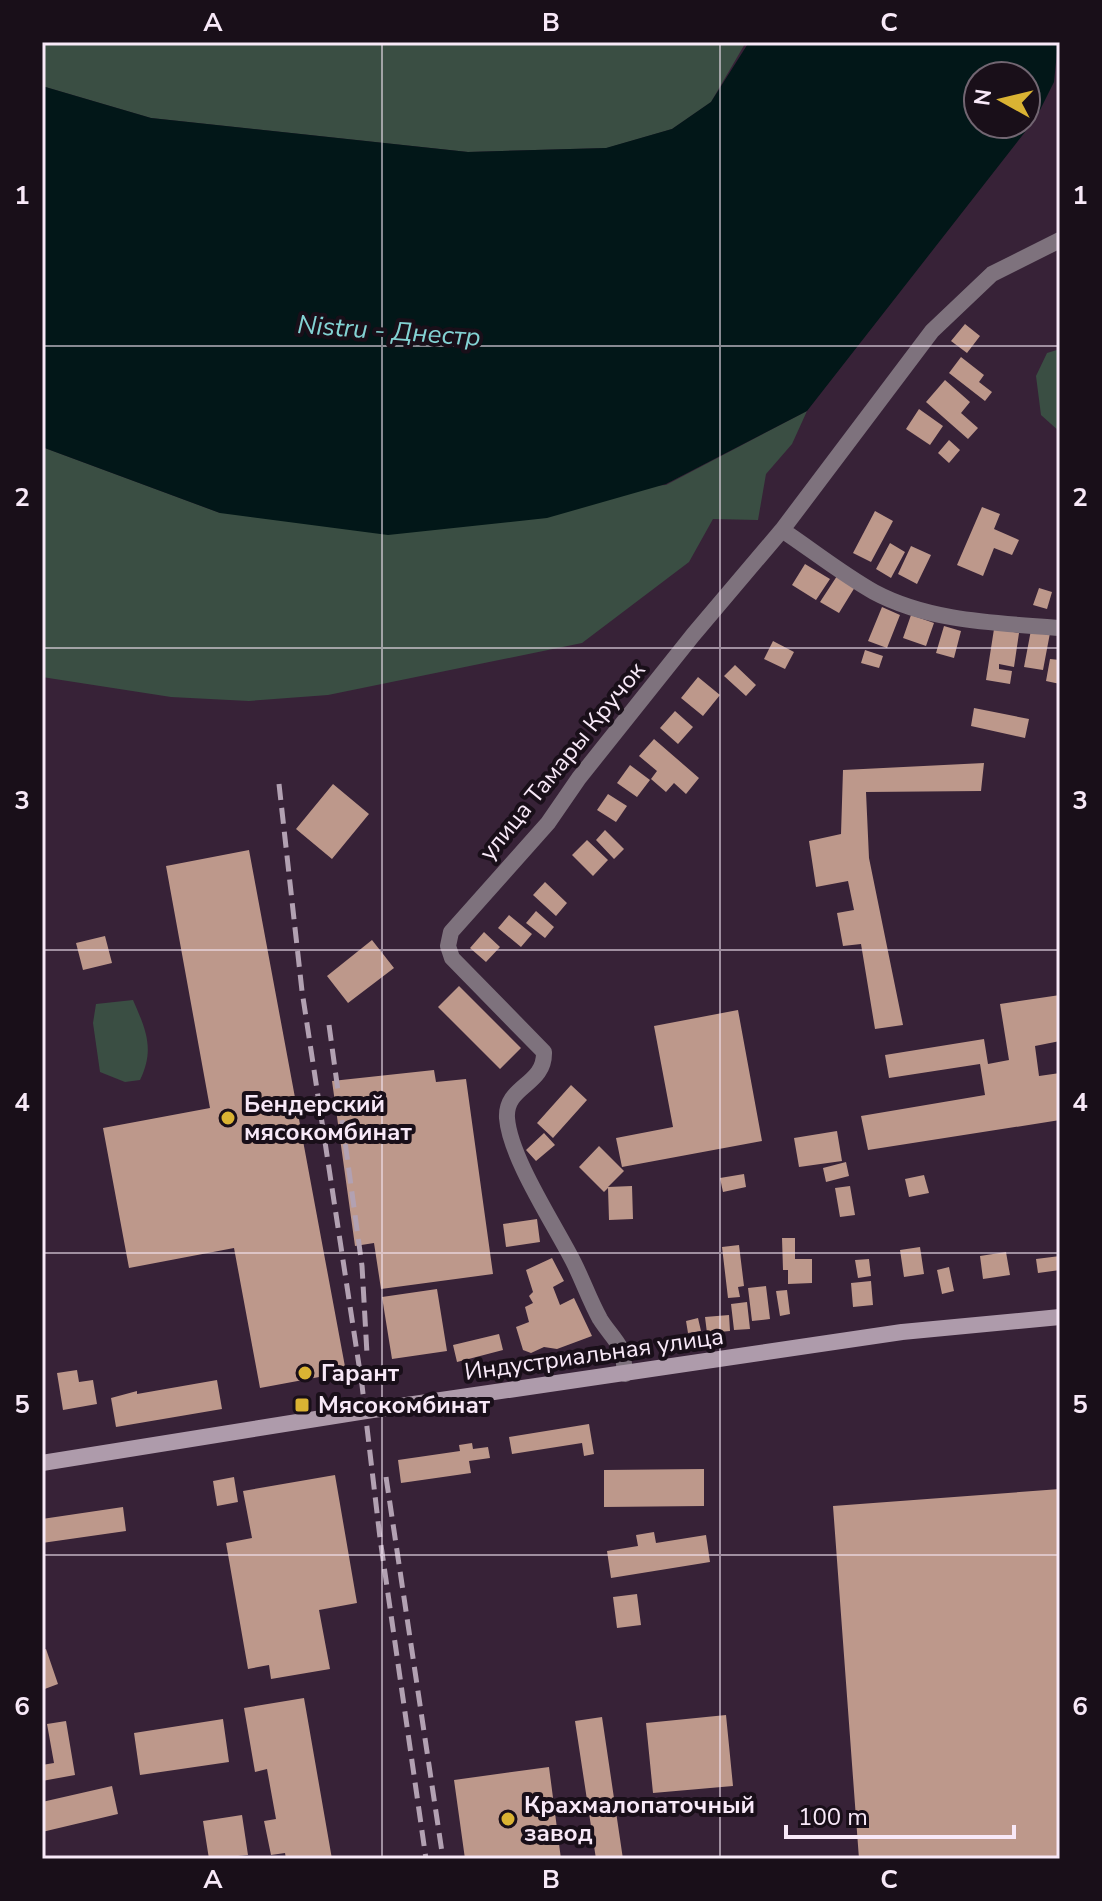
<svg xmlns="http://www.w3.org/2000/svg" width="1102" height="1901" viewBox="0 0 1102 1901" font-family="'Nunito Sans',sans-serif">
	<rect width="100%" height="100%" fill="#372237"/>
	<path fill="#3a4e43" d="M42 42H746L711 102 672 129 607 148 468 152 151 118 42 86Z
		M1060 349V432L1041 415 1036 376 1047 353Z
		M807 411 792 444 766 474 758 520 713 519 689 562 582 643 328 695 249 701 171 697 42 677V447L220 513 666 485Z
		M133 1000C146 1030 155 1049 140 1080L125 1082 100 1072 93 1023 96 1004Z"/>
	<path fill="#021718" fill-rule="evenodd" d="M749 42H1058L1054 82 1036 118 807 411 666 484 547 518 388 535 220 513 42 447V86L151 118 468 152 606 148 672 129 711 102ZM978 76H1026V124H978Z"/>
	<path fill="#bd988b" d="M965 324 980 336 967 353 951 341Z
		M961 357 984 375 979 382 992 392 985 401 949 373Z
		M945 380 970 402 961 413 978 428 968 439 926 402Z
		M919 409 943 426 930 445 906 429Z
		M949 440 960 450 949 463 938 453Z
		M982 507 1000 514 994 529 1019 540 1012 555 994 548 983 576 957 565Z
		M875 511 893 521 871 562 853 553Z
		M890 543 905 552 891 578 876 569Z
		M911 546 931 555 917 584 898 574Z
		M805 564 830 579 816 600 792 585Z
		M837 576 855 587 839 613 820 602Z
		M1039 588 1052 592 1047 609 1033 605Z
		M882 607 900 615 887 648 868 641Z
		M911 615 934 623 926 646 903 638Z
		M944 626 961 631 954 658 936 653Z
		M994 629 1019 633 1014 667 999 664V669L1012 671 1010 684 986 680Z
		M1031 630 1050 633 1043 670 1024 667Z
		M773 641 794 652 785 669 764 659Z
		M865 650 883 656 879 668 861 663Z
		M1050 659 1060 660V684L1046 681Z
		M735 665 756 685 746 696 724 676Z
		M698 677 720 695 703 716 681 698Z
		M974 708 1029 719 1025 738 971 726Z
		M675 711 693 727 678 744 660 728Z
		M654 739 699 778 686 794 674 783 666 792 651 779 657 771 639 756Z
		M984 763 981 791 866 792 869 858 903 1025 875 1029 861 944 843 946 837 913 854 910 848 881 816 887 809 841 841 834 843 770Z
		M630 765 650 780 637 797 617 783Z
		M333 784 369 814 332 859 296 829Z
		M608 794 627 806 616 822 597 810Z
		M605 830 624 849 614 859 596 840Z
		M587 840 608 860 593 876 572 855Z
		M249 850 346 1372 260 1388 234 1248 129 1268 103 1128 210 1108 166 866Z
		M545 882 567 903 556 916 533 895Z
		M536 911 554 927 545 938 526 923Z
		M509 915 532 934 521 947 498 928Z
		M484 932 500 947 486 962 470 948Z
		M105 936 112 963 83 970 76 943Z
		M372 940 394 968 348 1003 327 976Z
		M459 986 521 1048 500 1069 438 1007Z
		M1060 995V1041L1035 1046 1039 1076 1060 1073V1120L868 1150 861 1116 985 1095 980 1064 889 1078 885 1055 984 1039 988 1064 1009 1060 1000 1004Z
		M738 1010 762 1141 622 1167 616 1138 673 1127 654 1026Z
		M434 1070 436 1082 466 1079 493 1274 381 1289 374 1243 355 1246 332 1081Z
		M571 1085 587 1100 553 1138 537 1123Z
		M837 1131 842 1161 799 1167 794 1138Z
		M544 1133 555 1145 536 1161 526 1150Z
		M599 1146 624 1171 608 1187 632 1186 633 1219 609 1220 608 1188 604 1192 579 1167Z
		M846 1162 849 1176 826 1182 823 1168Z
		M744 1174 746 1187 723 1192 720 1178Z
		M924 1175 929 1193 909 1197 905 1179Z
		M850 1186 855 1215 840 1217 835 1188Z
		M537 1219 540 1242 506 1247 503 1224Z
		M782 1238H795V1259H812V1283L788 1284V1270H783Z
		M739 1245 744 1286 738 1287 740 1297 728 1298 722 1247Z
		M920 1247 924 1274 904 1277 900 1250Z
		M1006 1252 1010 1275 983 1279 980 1256Z
		M1060 1256V1270L1038 1273 1036 1259Z
		M552 1258 564 1281 553 1287 560 1305 574 1298 592 1336 557 1349 544 1347 531 1353 523 1350 516 1327 529 1322 525 1307 533 1303 529 1296 533 1292 526 1270Z
		M869 1259 871 1276 858 1278 855 1260Z
		M949 1267 954 1291 942 1294 937 1270Z
		M871 1281 873 1305 853 1307 851 1283Z
		M766 1286 770 1319 752 1321 748 1288Z
		M437 1289 447 1351 392 1359 382 1297Z
		M787 1290 790 1314 780 1316 776 1291Z
		M747 1302 750 1329 734 1330 731 1304Z
		M729 1315 730 1331 707 1333 705 1317Z
		M698 1318 701 1331 688 1333 686 1321Z
		M499 1334 503 1350 457 1362 453 1345Z
		M77 1370 79 1382 93 1380 97 1404 63 1410 57 1373Z
		M217 1380 222 1409 116 1427 111 1398 137 1391V1394Z
		M589 1424 594 1454 584 1456 582 1443 512 1454 509 1437Z
		M472 1443 473 1449 488 1447 490 1458 469 1461 471 1473 401 1483 398 1460 460 1451 459 1445Z
		M704 1469V1506L604 1507V1470Z
		M335 1475 357 1603 319 1610 330 1669 271 1679 269 1665 248 1669 226 1543 252 1538 243 1491Z
		M234 1477 238 1502 217 1506 213 1481Z
		M1060 1489V1859H859L833 1506Z
		M123 1507 126 1531 42 1543V1519Z
		M654 1532 656 1543 706 1535 710 1562 611 1578 607 1551 638 1546 636 1535Z
		M637 1594 641 1625 617 1628 613 1597Z
		M46 1649 58 1684 42 1690V1650Z
		M304 1698 332 1859H286L285 1853 271 1855 264 1821 276 1819 267 1769 255 1772 244 1708Z
		M726 1715 733 1786 653 1793 646 1723Z
		M602 1717 623 1859H596L575 1721Z
		M223 1719 229 1762 140 1775 134 1733Z
		M66 1721 75 1775 42 1781V1765L54 1763 47 1724Z
		M549 1767 561 1859H465L454 1780Z
		M112 1786 118 1814 42 1832V1802Z
		M242 1815 248 1855 209 1859 203 1821Z"/>
	<g fill="none" stroke-linecap="round" stroke-linejoin="round">
		<path stroke="#7e727d" stroke-width="16" d="M782 530C812 550 842 574 874 592 930 622 998 623 1060 628
			M625 1374C624 1366 624 1356 621 1349 616 1339 606 1329 600 1319 590 1301 583 1281 574 1263 555 1225 510 1158 507 1118 505 1085 545 1086 544 1052L452 958 448 946 451 932 548 823 579 778 693 635 782 530 932 331 992 274 1060 240"/>
		<path stroke="#ae9bab" stroke-width="16" d="M42 1463 366 1411 902 1332 1060 1317"/>
		<path stroke="#b2a1b2" stroke-width="5" stroke-dasharray="16 8" stroke-linecap="butt" d="M279 784 302 991 362 1385 380 1538 426 1859
			M329 1025 362 1266 367 1354
			M386 1477 443 1859"/>
	</g>
	<path fill="none" stroke="#f8e9f8" stroke-width="2" stroke-opacity="0.55" d="M382 42V1859M720 42V1859M42 346H1060M42 648H1060M42 950H1060M42 1253H1060M42 1555H1060"/>
	<g fill="#dab333" stroke="#190f19" stroke-width="3">
		<circle cx="228" cy="1118" r="8"/>
		<circle cx="305" cy="1373" r="8"/>
		<rect x="294" y="1397" width="16" height="16" rx="4"/>
		<circle cx="508" cy="1819" r="8"/>
	</g>
	<g text-anchor="middle" dominant-baseline="central" stroke-width="8" stroke-linejoin="round" paint-order="stroke">
		<g font-size="24" fill="#f8e9f8" stroke="#190f19">
			<text transform="translate(562 761) rotate(-51)">улица Тамары Кручок</text>
			<text transform="translate(594 1354) rotate(-8)">Индустриальная улица</text>
		</g>
		<g font-size="24" font-weight="bold" fill="#f8e9f8" stroke="#190f19" text-anchor="start">
			<text x="244" y="1104">Бендерский<tspan x="244" dy="28">мясокомбинат</tspan></text>
			<text x="321" y="1373">Гарант</text>
			<text x="318" y="1405">Мясокомбинат</text>
			<text x="524" y="1805">Крахмалопаточный<tspan x="524" dy="28">завод</tspan></text>
		</g>
		<g font-size="26" font-style="italic" fill="#83d2d3" stroke="#190f19">
			<text transform="translate(389 331) rotate(4)">Nistru - Днестр</text>
		</g>
	</g>
	<rect width="1102" height="1901" fill="none" stroke="#190f19" stroke-width="88"/>
	<g transform="translate(1002 100) rotate(278)"><circle r="38" fill="#190f19" stroke="#726672" stroke-width="2"/>
	<path d="M0-6L14 30L0 20L-14 30Z" fill="#dab333"/>
	<text y="-12" font-size="22" font-weight="bold" text-anchor="middle" fill="#f8e9f8">N</text>
	</g>
	<path d="M786 1825v12h228v-12" fill="none" stroke="#f8e9f8" stroke-width="4"/>
	<text x="798" y="1825" font-size="24" fill="#f8e9f8" stroke="#190f19" stroke-width="6" paint-order="stroke">100 m</text>
	<rect x="44" y="44" width="1014" height="1813" fill="none" stroke="#f8e9f8" stroke-width="3"/>
	<g font-size="26" text-anchor="middle" font-weight="bold" fill="#f8e9f8">
		<text x="213" y="31">A</text>
		<text x="551" y="31">B</text>
		<text x="889" y="31">C</text>
		<text x="22" y="204">1</text>
		<text x="1080" y="204">1</text>
		<text x="22" y="506">2</text>
		<text x="1080" y="506">2</text>
		<text x="22" y="809">3</text>
		<text x="1080" y="809">3</text>
		<text x="22" y="1111">4</text>
		<text x="1080" y="1111">4</text>
		<text x="22" y="1413">5</text>
		<text x="1080" y="1413">5</text>
		<text x="22" y="1715">6</text>
		<text x="1080" y="1715">6</text>
		<text x="213" y="1888">A</text>
		<text x="551" y="1888">B</text>
		<text x="889" y="1888">C</text>
	</g>
</svg>
